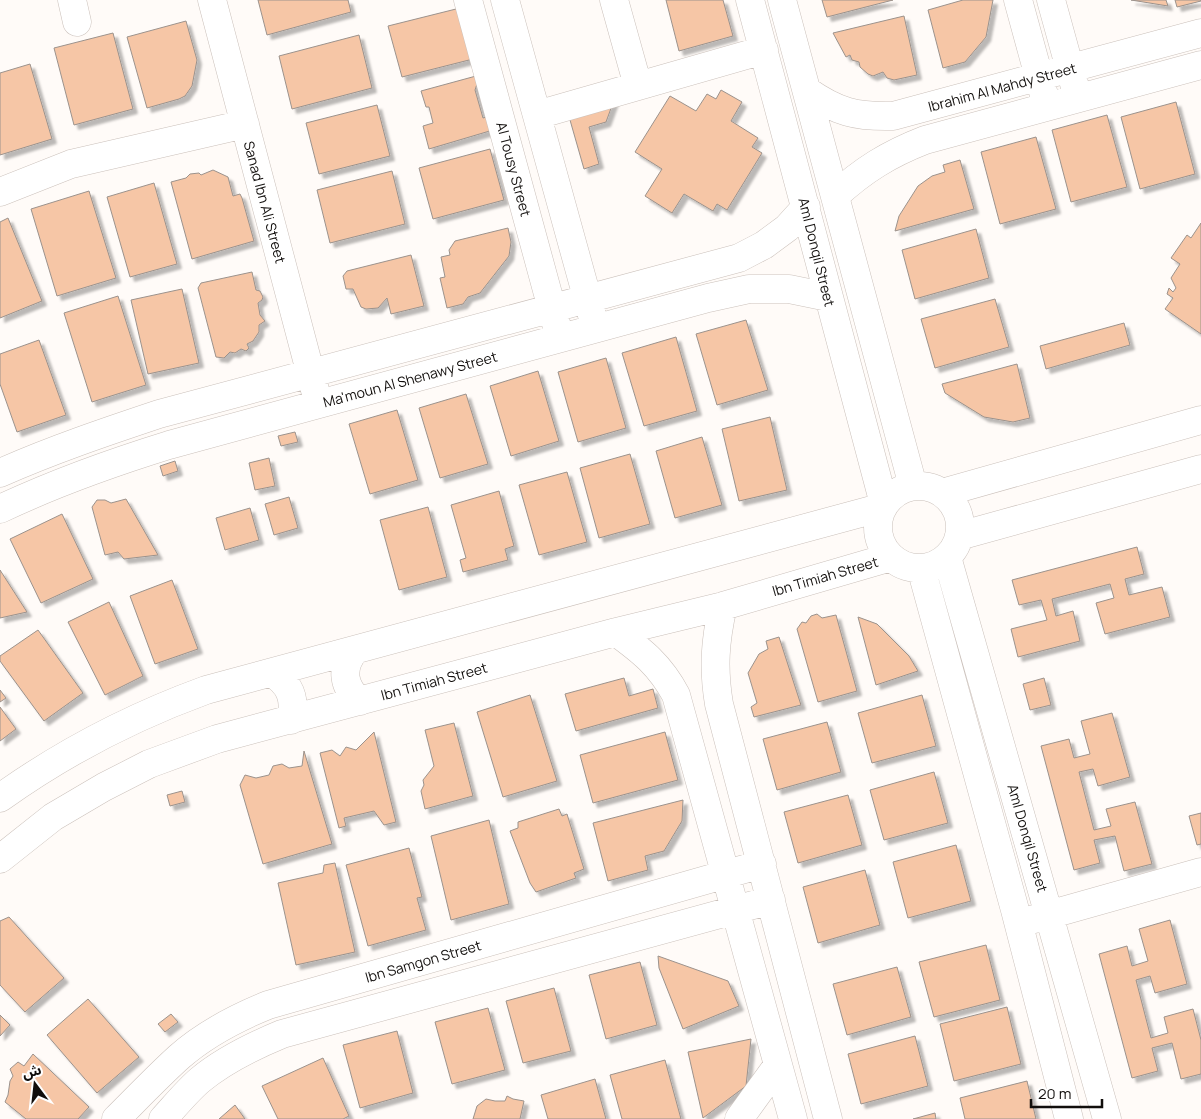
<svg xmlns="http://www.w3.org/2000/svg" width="1201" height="1119" viewBox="0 0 1201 1119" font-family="Manrope,'Noto Sans Arabic',sans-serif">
	<defs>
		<filter id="shadow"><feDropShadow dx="4.5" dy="4.5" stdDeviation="1" flood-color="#0004"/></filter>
	</defs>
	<rect width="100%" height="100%" fill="#fffbf8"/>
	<path fill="#f6c6a6" stroke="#9b928c" filter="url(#shadow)" d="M258 0H348L351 12 267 35Z
		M666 0H723L733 36 679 51Z
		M822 0H893L827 17Z
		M963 0H993L986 37 965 62 943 68 928 10Z
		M1131 0H1166L1168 6Z
		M1175 0H1201V1L1177 7Z
		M460 8 473 59 402 77 388 26Z
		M904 16 917 75 894 80 887 78 883 72 873 76 868 74 860 67 859 62 852 60 850 55 846 57 833 33Z
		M186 21 197 60 192 86 185 96 179 99 147 108 127 37Z
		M113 33 133 109 74 125 54 48Z
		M359 35 372 88 292 109 279 56Z
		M30 64 52 139 0 155V73Z
		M476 76 478 81 475 90 483 118 490 116 493 130 429 149 423 126 433 123 429 107H426L421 91Z
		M721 90 742 102 731 121 758 138 752 147 762 153 727 210 717 204 713 211 684 194 672 213 645 196 662 169 635 152 670 96 696 111 707 94 716 99Z
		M614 100 606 122 589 127 599 164 584 169 568 113Z
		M1176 102 1195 174 1140 189 1121 117Z
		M377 105 390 156 319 174 306 123Z
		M1107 115 1127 187 1071 202 1052 130Z
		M1036 137 1056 209 1000 224 981 152Z
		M490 149 504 200 433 219 419 168Z
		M960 160 974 209 895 231 899 216 918 186 932 176 945 172 943 165Z
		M213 170 228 177 233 196 240 194 242 198 254 241 192 259 171 182 186 178 190 174 199 173 201 175Z
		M392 171 405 224 330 243 317 190Z
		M154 183 177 264 130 277 107 197Z
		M89 191 116 278 57 296 31 209Z
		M8 218 42 301 0 318V222Z
		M1201 223V334L1165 309 1173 298 1167 294 1169 288 1173 292 1176 288 1171 278 1180 264 1171 258 1187 235 1191 238Z
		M508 228 511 242 509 256 480 293 468 297 463 304 447 308 440 278 445 277 441 257 450 255 449 250 455 241Z
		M976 229 989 278 915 299 902 250Z
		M411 255 424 306 391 314 387 298 378 308 366 309 361 307 353 289H346L343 276 347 271Z
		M252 272 256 290 260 291 263 297 262 300 258 303 260 315 265 321 259 325V332L253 341 247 344 249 348 246 351 241 349 235 353 230 352 224 358 216 357 198 288 201 283Z
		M182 289 199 363 148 374 131 300Z
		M118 296 146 385 92 402 64 313Z
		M995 299 1009 347 935 368 921 319Z
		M746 320 768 390 717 405 696 334Z
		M1124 323 1130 345 1046 369 1040 346Z
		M676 337 697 411 644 426 622 353Z
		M39 340 66 415 17 432 0 384V354Z
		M606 358 626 428 578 442 558 372Z
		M1017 364 1030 418 1013 422 984 417 945 393 942 384Z
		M538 371 559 441 511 456 490 386Z
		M466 394 488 464 440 478 419 408Z
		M397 410 418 480 370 494 349 424Z
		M770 417 787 490 739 501 722 429Z
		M295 432 298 442 281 446 278 436Z
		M702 437 722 505 675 518 656 451Z
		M630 454 650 524 599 538 580 468Z
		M269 458 275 486 255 490 249 463Z
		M175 461 178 471 163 476 160 466Z
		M567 472 587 542 539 555 519 485Z
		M499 491 514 546 505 549 508 560 463 572 460 560 466 558 451 505Z
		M289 497 298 528 274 535 265 504Z
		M126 499 158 555 124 559 118 552 105 555 92 507 97 500H105L111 503Z
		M428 507 447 577 399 590 380 520Z
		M250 508 259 540 225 550 216 518Z
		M62 514 93 579 41 603 10 539Z
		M1137 547 1144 574 1125 579 1129 595 1162 587 1170 617 1105 634 1096 603 1114 598 1110 584 1052 599 1056 616 1073 611 1080 641 1018 657 1011 629 1047 620 1041 600 1019 605 1012 580Z
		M0 570 27 612 0 618Z
		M172 580 198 649 155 664 130 596Z
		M109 602 143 676 105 695 68 622Z
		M817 614 822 618 836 615 857 691 818 702 797 629 802 622 806 623 811 616Z
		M858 617 877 624 909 656 918 671 876 685Z
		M38 630 83 693 44 721 0 661V656Z
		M779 637 801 705 754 717 751 707 757 703 748 673 759 654 768 649 766 641Z
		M624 678 629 696 653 689 658 708 576 731 565 694Z
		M1044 678 1051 705 1030 710 1023 684Z
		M0 690 6 698 0 702Z
		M530 695 557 781 503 797 477 712Z
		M922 695 936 746 872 763 858 713Z
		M0 707 16 729 0 741Z
		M1112 713 1130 777 1098 786 1093 769 1079 772 1094 830 1111 826 1106 809 1135 802 1152 864 1124 871 1115 836 1094 840 1100 863 1074 870 1041 746 1069 739 1074 758 1090 754 1081 721Z
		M827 722 841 772 777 790 763 739Z
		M454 723 473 796 425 809 421 791 424 785 423 780 434 766 425 730Z
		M374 732 396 822 384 825 374 811 344 818 346 826 339 828 320 753 332 750 340 756 346 747 356 750Z
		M665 732 678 780 593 803 580 755Z
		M304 751 332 844 263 864 240 785 245 775 256 778 269 775 273 766 282 764 289 768 302 766Z
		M934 772 948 823 884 840 870 790Z
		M182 791 185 802 170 806 167 795Z
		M848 795 862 845 798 863 784 812Z
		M683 800 682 821 664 851 645 856 648 870 608 881 593 823Z
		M559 809 562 816 567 814 584 869 574 873 576 878 536 892 530 883 510 831 518 828V822Z
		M1201 813V844L1197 845 1189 816Z
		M489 820 509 904 451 920 431 836Z
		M956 845 971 901 908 918 893 862Z
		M409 848 422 897 417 898 426 930 368 946 346 865Z
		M335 863 355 952 296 965 278 883 323 873 324 865Z
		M865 870 880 925 818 943 803 887Z
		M9 917 64 978 25 1012 0 985V921Z
		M1170 920 1187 984 1155 993 1150 976 1136 980 1151 1038 1168 1033 1164 1017 1193 1009 1201 1040V1074L1181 1079 1172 1043 1152 1048 1158 1071 1132 1078 1099 954 1127 946 1132 966 1148 961 1139 929Z
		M986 945 1000 1000 934 1017 919 962Z
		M658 956 728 981 739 1006 683 1029 659 968Z
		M640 962 657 1025 606 1039 589 975Z
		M897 967 911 1017 847 1035 833 984Z
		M554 988 571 1051 523 1063 506 1001Z
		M88 999 139 1057 97 1093 47 1035Z
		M1007 1007 1021 1064 954 1081 940 1024Z
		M488 1008 505 1070 452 1084 435 1022Z
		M171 1014 178 1022 165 1032 158 1024Z
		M0 1015 10 1025 0 1036Z
		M397 1031 413 1093 360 1108 343 1045Z
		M915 1036 928 1086 861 1104 848 1054Z
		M751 1039 746 1086 703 1118 688 1052Z
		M33 1054 89 1107 78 1119H26L5 1102 8 1095 10 1081 13 1076 10 1069 18 1062 24 1066Z
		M323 1058 349 1116 343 1119H278L262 1086Z
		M665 1060 681 1119H622L610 1075Z
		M595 1079 606 1119H548L541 1095Z
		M1027 1081 1036 1119H965L960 1098Z
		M507 1096 513 1099 524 1101 520 1119H473L477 1106 486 1099 495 1101H505Z
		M235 1105 245 1119H219Z
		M935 1113 936 1119H913Z"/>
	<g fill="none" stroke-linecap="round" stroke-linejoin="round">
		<defs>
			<path id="minor" d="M72 0 77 22
				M212 0 315 390
				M468 0 557 327
				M505 0 592 315
				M614 0 638 86
				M750 0 884 504
				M782 0 913 486
				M1018 0 1044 95
				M1051 0 1075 87
				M807 91C837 112 856 117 893 116L1201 33
				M537 115 764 50
				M0 192 71 164 245 124
				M835 196C863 170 889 154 925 140L1201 65
				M0 473C52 450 105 432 159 414L739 258 764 245 787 228 806 207
				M878 527a41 41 0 1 1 82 0a41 41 0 1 1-82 0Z
				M942 493 1201 420
				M0 509C55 483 111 463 169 445L708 298 749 289H789L828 297
				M959 536 1201 469
				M947 557 1107 1119
				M921 568 1015 910 1069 1119
				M723 606C715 641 713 668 719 704L828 1119
				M616 632C642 651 660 665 676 695L793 1119
				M355 650C340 668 343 687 360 701
				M272 673C290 684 296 699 291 720
				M0 798C64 752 132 717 206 690L883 507
				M0 859 53 817 104 787 149 764 217 739 616 632 723 606 891 557
				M1034 919 1201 872
				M116 1119C137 1098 157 1077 179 1057 205 1034 236 1018 268 1005L762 864
				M163 1119C175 1106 187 1091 200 1080 224 1060 253 1046 282 1034L771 900
				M739 1119 778 1065"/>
		</defs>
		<use href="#minor" stroke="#cbc1bb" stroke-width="29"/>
		<use href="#minor" stroke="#fff" stroke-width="28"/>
	</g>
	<g text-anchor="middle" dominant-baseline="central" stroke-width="4" stroke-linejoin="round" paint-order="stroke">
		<g font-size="14" fill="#110e0c" stroke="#fff">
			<text transform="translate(1002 87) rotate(-15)">Ibrahim Al Mahdy Street</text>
			<text transform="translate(514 169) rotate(75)">Al Tousy Street</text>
			<text transform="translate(265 202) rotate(75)">Sanad Ibn Ali Street</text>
			<text transform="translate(817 252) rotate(76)">Aml Donqil Street</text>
			<text transform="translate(410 379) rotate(-15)">Ma'moun Al Shenawy Street</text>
			<text transform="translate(825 576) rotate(-16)">Ibn Timiah Street</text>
			<text transform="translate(434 681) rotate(-15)">Ibn Timiah Street</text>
			<text transform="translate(1028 838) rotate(74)">Aml Donqil Street</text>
			<text transform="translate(423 961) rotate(-16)">Ibn Samgon Street</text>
		</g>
	</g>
	<g transform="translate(35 1084) rotate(345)" stroke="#ffffff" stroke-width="4" paint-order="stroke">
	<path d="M0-4L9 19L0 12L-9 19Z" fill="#110e0c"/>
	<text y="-8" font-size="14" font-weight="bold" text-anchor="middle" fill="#110e0c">ش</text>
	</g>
	<path d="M1031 1099v8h71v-8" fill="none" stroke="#110e0c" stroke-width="2.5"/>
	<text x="1038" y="1099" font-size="15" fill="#110e0c" stroke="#ffffff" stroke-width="4" paint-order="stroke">20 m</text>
</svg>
